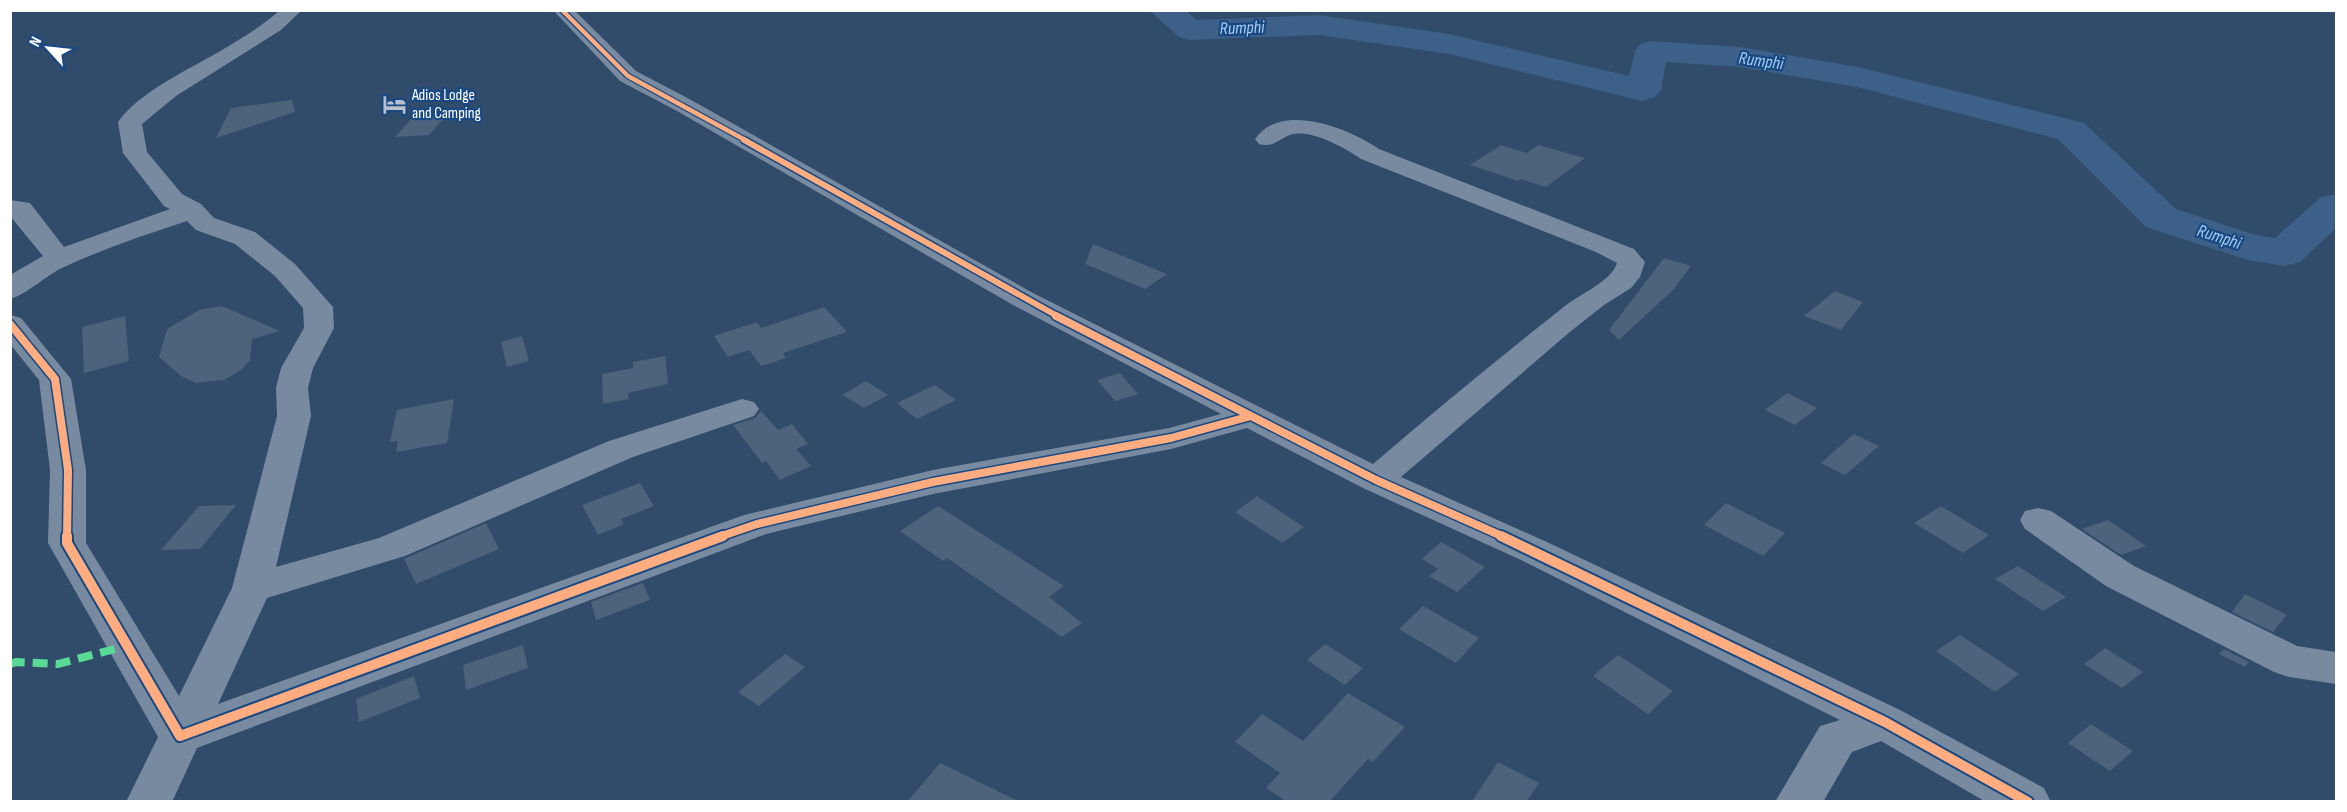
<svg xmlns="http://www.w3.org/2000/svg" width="2347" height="812" viewBox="0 0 2347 812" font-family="'Sofia Sans Condensed',sans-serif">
	<rect width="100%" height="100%" fill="#314b6a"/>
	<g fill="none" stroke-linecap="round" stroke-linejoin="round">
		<path fill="#3d6089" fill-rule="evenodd" d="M1149 10H1184L1197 20 1319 15 1449 34 1629 76 1635 51 1640 44 1652 41 1740 47 1858 67 2084 123 2176 209 2255 235 2275 238 2321 197 2336 194V228L2300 262 2284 266 2248 260 2146 227 2058 139 1857 87 1740 67 1666 62 1661 90 1655 97 1643 101 1449 54 1319 35 1190 40 1179 37Z"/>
	</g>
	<path fill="#4d627b" d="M292 100 295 112 216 138 231 108Z
		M452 109 429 135 395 137 419 110Z
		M1501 145 1527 153 1538 145 1585 158 1546 187 1521 179 1518 181 1470 165Z
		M1093 244 1167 274 1145 289 1085 264Z
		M1664 258 1691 266 1673 290 1619 340 1609 330Z
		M1835 291 1863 302 1841 330 1804 316Z
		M222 306 280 331 252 339 250 360 241 370 224 380 196 383 181 376 159 357 167 329 199 310Z
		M824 307 847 332 783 353 786 358 761 366 749 350 728 357 714 336 757 322 761 328Z
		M125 316 129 361 84 373 82 327Z
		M522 336 529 361 507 367 501 342Z
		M665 356 668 384 628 393 629 399 603 404 602 374 633 368V362Z
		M1120 373 1138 394 1115 401 1097 380Z
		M866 381 888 395 864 408 842 395Z
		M935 385 956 400 917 419 897 403Z
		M1787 393 1817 408 1795 425 1765 410Z
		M454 399 447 443 396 452 398 441 390 442 397 410Z
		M761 411 778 430 792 424 808 444 796 449 811 466 780 480 766 461 762 463 733 425 755 418Z
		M1854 434 1879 446 1845 475 1821 463Z
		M640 483 654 506 621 519 624 524 598 535 582 505Z
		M1257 496 1304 527 1282 543 1235 512Z
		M1726 503 1785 533 1763 556 1704 525Z
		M236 505 200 549 161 550 199 506Z
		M938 506 1064 586 1049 597 1082 623 1062 637 947 558 943 561 900 531Z
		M1941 506 1989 535 1963 553 1914 523Z
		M2108 520 2146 546 2121 555 2082 529Z
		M486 523 499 549 416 584 404 559Z
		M1441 542 1485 567 1457 592 1429 576 1438 569 1422 559Z
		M2018 566 2066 597 2043 611 1995 579Z
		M643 583 650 600 596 620 591 602Z
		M2245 594 2287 615 2273 632 2232 612Z
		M1423 606 1479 638 1456 663 1399 629Z
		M1960 635 2019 674 1995 692 1936 651Z
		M1325 644 1363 668 1345 685 1307 660Z
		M523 645 528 668 466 690 463 665Z
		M2105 648 2143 672 2122 688 2084 664Z
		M2224 649 2249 662 2245 667 2219 654Z
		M785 654 805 667 759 706 738 692Z
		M1618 655 1673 691 1648 714 1593 676Z
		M414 676 420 698 359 722 356 699Z
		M1348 693 1405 727 1373 762 1368 759 1330 801H1286L1266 788 1280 773 1235 742 1262 714 1303 741Z
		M2091 724 2133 751 2110 771 2068 743Z
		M1498 762 1539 783 1527 801H1472Z
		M940 763 1018 801H908Z"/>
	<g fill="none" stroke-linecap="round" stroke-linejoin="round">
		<path fill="#778aa0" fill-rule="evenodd" d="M280 10H302L281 30 176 96 142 124 147 152 182 194 201 204 214 218 255 232 295 264 333 307 334 328 313 368 308 388 311 416 276 567 379 538 609 441 742 399 754 402 759 409 754 416 633 457 405 556 267 598 218 704 744 515 933 470 1169 428 1221 414 1013 305 677 111 620 81 553 10H574L636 71 693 101 1033 293 1373 464C1436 410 1500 357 1565 306 1580 294 1612 281 1617 263L1596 252 1361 159C1345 148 1310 128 1290 135 1277 140 1273 148 1259 144L1255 139C1281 101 1349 128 1379 149L1634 249 1645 262 1640 277 1631 288 1604 305 1571 331 1401 477 1547 542 1900 710 2044 788 2051 802H1986L1881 741 1852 752 1823 802H1775L1820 726 1840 720 1521 560 1363 488 1247 428 1171 449 933 494 766 534 197 748 172 802H126L158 737 48 543 50 470 39 380 10 344V315L21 318 71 379 86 470V543L179 696 232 588 277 416 276 388 281 368 304 328 303 308 275 276 235 244 196 230 187 221C145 235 102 249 62 268 45 276 26 295 10 299V275L43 256 10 216V200L30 203 64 247 170 209 164 206 123 153 118 122C140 91 190 69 222 50 243 38 262 26 280 10Z
			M2038 508 2051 511 2134 566 2297 646 2336 652V684L2289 677 2274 672 2106 586 2025 529 2020 520 2025 511Z"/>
		<path stroke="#5adb95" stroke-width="8" stroke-dasharray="15 8" stroke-linecap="butt" d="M10 664 16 662 58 664 126 646"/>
		<defs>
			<path id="cycleway-far3" d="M562 10 628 76 747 141"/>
			<path id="cycleway-far2" d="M744 140 1059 317"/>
			<path id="cycleway-far1" d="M1056 316 1376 480 1504 537
				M10 324 55 379 68 470 67 537
				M719 537 757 524 933 482 1171 438 1251 416"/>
			<path id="cycleway" d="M67 536V543L180 736 723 536
				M1501 536 1885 722 2028 802"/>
		</defs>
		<use href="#cycleway-far3" stroke="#194982" stroke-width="7"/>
		<use href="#cycleway-far2" stroke="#194982" stroke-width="9"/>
		<use href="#cycleway-far1" stroke="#194982" stroke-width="11"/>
		<use href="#cycleway" stroke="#194982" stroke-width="14"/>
		<use href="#cycleway-far3" stroke="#ffac80" stroke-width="4.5"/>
		<use href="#cycleway-far2" stroke="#ffac80" stroke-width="6"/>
		<use href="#cycleway-far1" stroke="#ffac80" stroke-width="8"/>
		<use href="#cycleway" stroke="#ffac80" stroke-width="10"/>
	</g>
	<defs>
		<symbol id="hotel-bare" viewBox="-9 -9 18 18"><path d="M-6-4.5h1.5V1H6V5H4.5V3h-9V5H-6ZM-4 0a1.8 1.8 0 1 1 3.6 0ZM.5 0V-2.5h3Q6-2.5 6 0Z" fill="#b7c0cb" stroke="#194982" stroke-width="2.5" paint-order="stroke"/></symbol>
	</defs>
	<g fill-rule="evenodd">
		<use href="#hotel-bare" x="378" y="88" width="33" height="33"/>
	</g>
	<g text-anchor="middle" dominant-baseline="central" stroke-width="4.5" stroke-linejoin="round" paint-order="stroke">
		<g font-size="16" fill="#fff" stroke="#194982" text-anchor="start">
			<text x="412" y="95">Adios Lodge<tspan x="412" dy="18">and Camping</tspan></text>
		</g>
		<g font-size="18" font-style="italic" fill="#a8ccf3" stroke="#194982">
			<text transform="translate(1242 28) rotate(-2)">Rumphi</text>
			<text transform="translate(1761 61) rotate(8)">Rumphi</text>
			<text transform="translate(2219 237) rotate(18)">Rumphi</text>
		</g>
	</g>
	<rect width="2347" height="812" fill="none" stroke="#ffffff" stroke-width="24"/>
	<g transform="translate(48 48) rotate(297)" stroke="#194982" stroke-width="4.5" paint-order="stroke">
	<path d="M0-4.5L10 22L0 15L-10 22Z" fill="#ffffff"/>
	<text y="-9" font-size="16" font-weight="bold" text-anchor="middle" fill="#ffffff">N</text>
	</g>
</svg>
